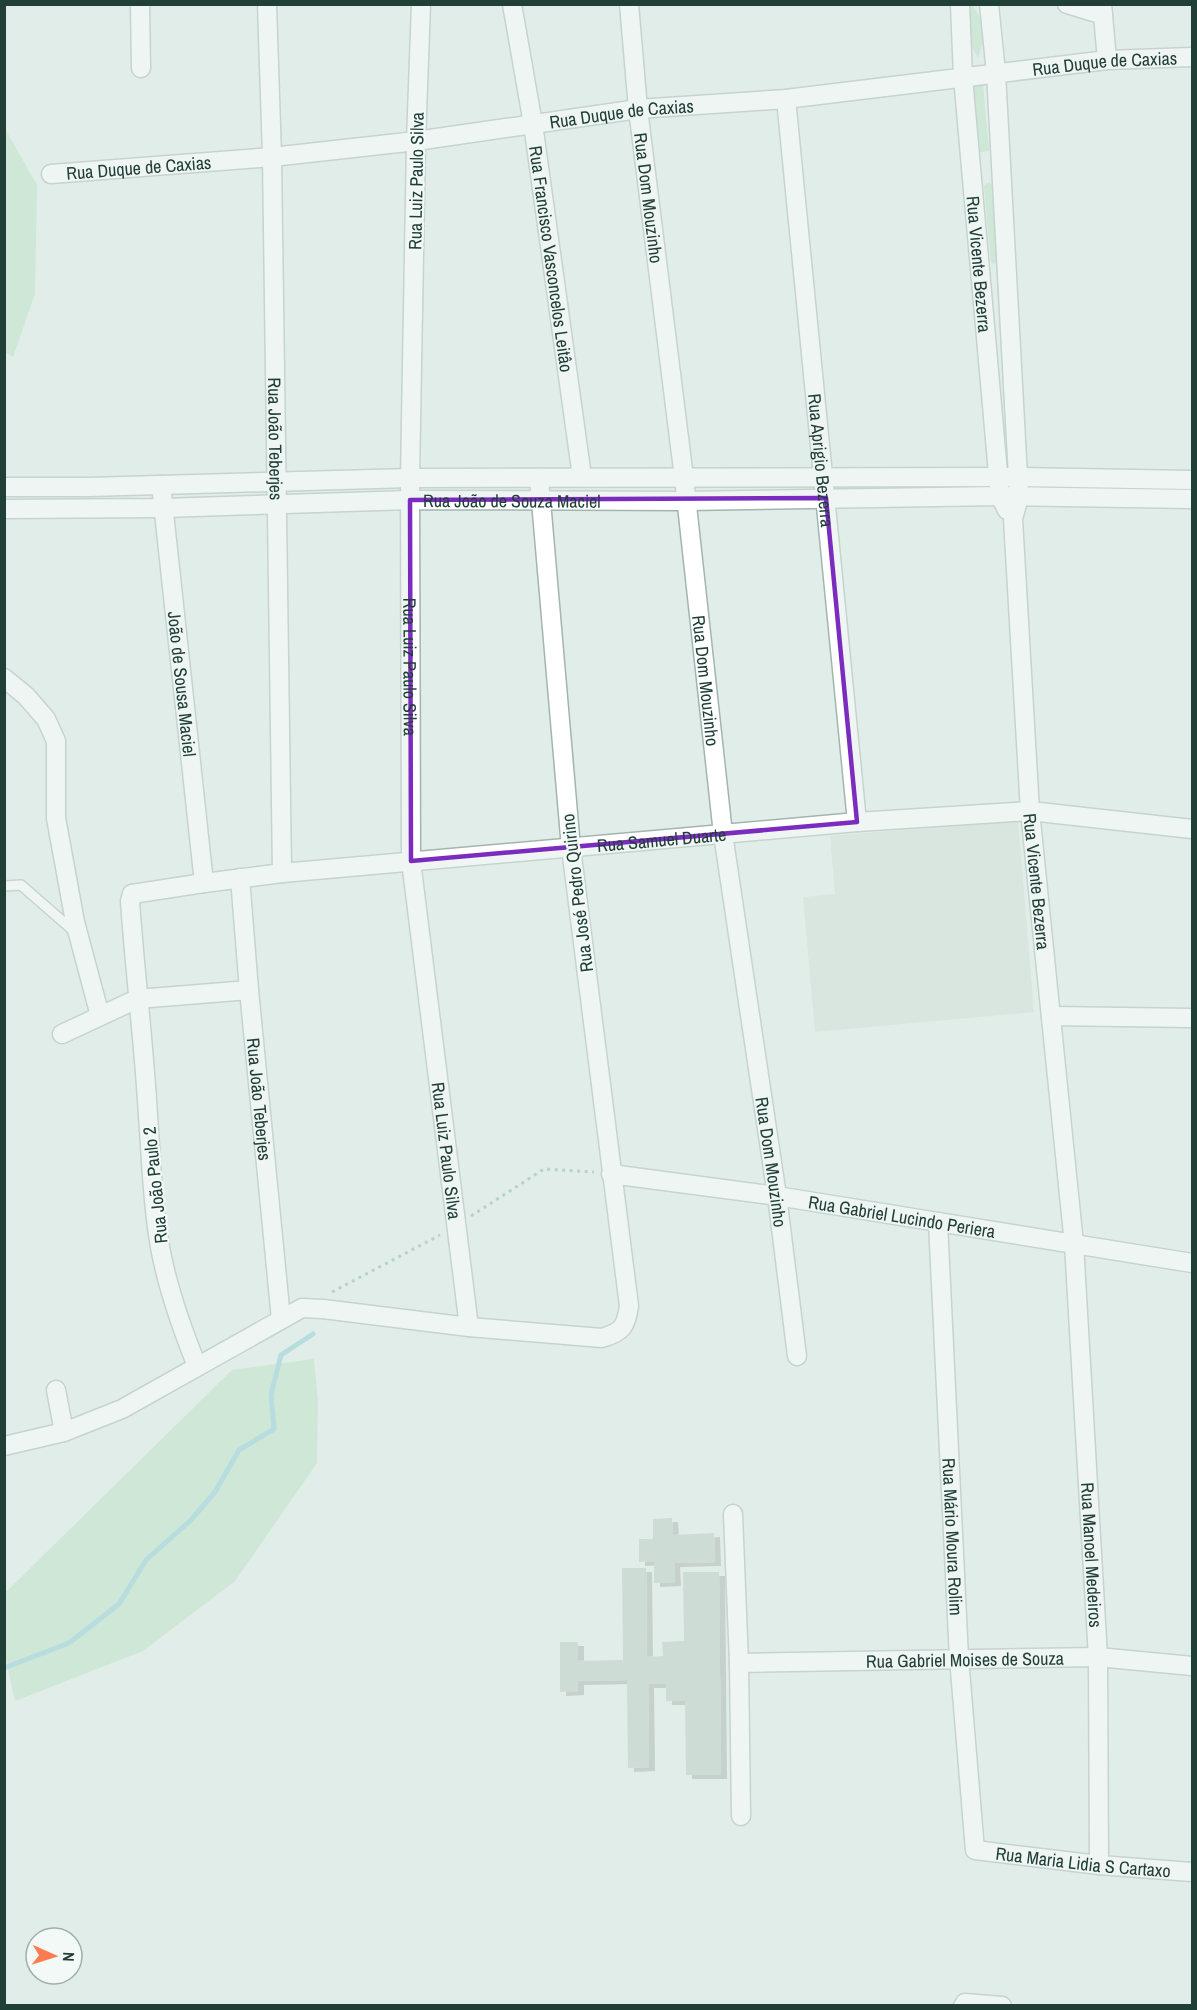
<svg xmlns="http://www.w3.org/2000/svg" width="1197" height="2010" viewBox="0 0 1197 2010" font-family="'Archivo Narrow',sans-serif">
	<defs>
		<filter id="shadow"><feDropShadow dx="6" dy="4" stdDeviation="0" flood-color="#0004"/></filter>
	</defs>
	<rect width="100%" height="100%" fill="#e1ede8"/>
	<path fill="#cfddd7" d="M1018 820 1034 1012 815 1032 803 897 835 894 830 836Z"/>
	<path fill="#b9dfc4" d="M972 5C986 23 986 38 978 58 968 41 965 25 972 5Z
		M983 83 989 151 980 152 974 84Z
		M4 127 37 185 35 294 13 357 4 351Z
		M987 183 993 184 1000 262 997 264 991 263 984 186Z
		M314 1359 318 1402 317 1463 235 1581 143 1651 15 1701 5 1655V1593L232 1370Z"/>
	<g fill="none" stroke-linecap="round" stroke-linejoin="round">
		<path stroke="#86c9d6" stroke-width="5" d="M4 1668 69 1643 119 1604 146 1560 191 1520 215 1492 239 1450 274 1429 271 1395 281 1355 313 1334"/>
	</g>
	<path fill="#b6c8c1" filter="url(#shadow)" d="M672 1518 673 1535 714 1533 715 1562 674 1563 675 1582 654 1583V1561L639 1562V1539H653V1519Z
		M622 1568H646L647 1657 663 1656 662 1642 684 1641 683 1572H719L721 1775H686L685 1701H666V1684H648L649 1767 628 1768 627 1680 578 1681V1691L560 1692V1642H578V1661L623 1660Z"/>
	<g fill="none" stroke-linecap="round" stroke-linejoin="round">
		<defs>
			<path id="service" d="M4 886 21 885 75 932"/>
			<g id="minor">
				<path d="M140 4 141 68"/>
				<path id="s1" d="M267 4 272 157 282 873"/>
				<path id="s2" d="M421 4 416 141 410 478 411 861 469 1327"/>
				<path id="s3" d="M512 4 533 124 582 477"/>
				<path id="s4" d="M629 4 638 109 684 478 723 834 777 1196 797 1356"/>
				<path id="s5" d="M960 4 963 77 1000 496 1007 510"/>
				<path id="s6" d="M989 4 996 73 1018 477 1019 497 1013 519 1030 811 1074 1244 1098 1657 1099 1865"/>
				<path d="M1067 4 1103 15"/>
				<path d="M1102 4 1107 60"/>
				<path id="s7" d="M786 99 857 822"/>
				<path id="s8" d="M51 174 272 157 416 141 638 109 786 99 1107 60 1192 57"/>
				<path id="s9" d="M161 485 204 883"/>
				<path d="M4 678 26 696 46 719 56 741V818L75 922 100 1016"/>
				<path id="s10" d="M240 878 249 990 281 1319"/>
				<path d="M1051 1016 1192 1018"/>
				<path d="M62 1034 137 999 249 990"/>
				<path id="s11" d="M611 1174 777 1196 1192 1263"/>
				<path id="s12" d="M938 1222 959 1658 975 1850 1099 1865 1192 1872"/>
				<path id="s13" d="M197 1366C180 1324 164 1279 158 1234 152 1195 151 1156 148 1116 144 1044 135 973 130 901L132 894 204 883 282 873 857 822 1030 811 1192 829"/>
				<path d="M56 1390 64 1432"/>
				<path d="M4 1446 64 1432 122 1409 302 1308 323 1309 469 1327 602 1338C622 1332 626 1327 629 1306L571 848 539 478"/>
				<path d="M733 1514 739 1663 741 1816"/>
				<path id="s14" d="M739 1663 1098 1657 1192 1666"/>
				<path d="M963 2006 965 2003 1002 2006"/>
			</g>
			<g id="tertiary">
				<path d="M4 487H89L410 478 1018 477 1192 480"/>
				<path id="s15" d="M4 509 163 508 410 500 686 501 1000 496 1192 499"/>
			</g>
		</defs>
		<use href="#service" stroke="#a3b5af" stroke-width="12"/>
		<use href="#minor" stroke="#a3b5af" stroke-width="21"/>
		<use href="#tertiary" stroke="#a3b5af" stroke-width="21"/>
		<path stroke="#80b3a3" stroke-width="3" stroke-dasharray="3 4.5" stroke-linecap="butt" d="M471 1216 544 1169 594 1172
			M332 1292 440 1235"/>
		<use href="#service" stroke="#fff" stroke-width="9"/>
		<use href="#minor" stroke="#fff" stroke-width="18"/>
		<use href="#tertiary" stroke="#fff" stroke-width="18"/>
	</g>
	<path d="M0 0H1197V2010H0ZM826 498 857 822 411 861 410 500Z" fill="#e1ede8" fill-opacity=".55" fill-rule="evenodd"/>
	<path fill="none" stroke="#7b2cbf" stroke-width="4.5" stroke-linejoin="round" d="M826 498 857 822 411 861 410 500Z"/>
	<g text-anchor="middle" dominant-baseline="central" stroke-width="4.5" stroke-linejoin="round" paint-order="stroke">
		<g font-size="18" fill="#203f37" stroke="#f2f9f6">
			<text stroke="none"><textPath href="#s8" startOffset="1060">Rua Duque de Caxias</textPath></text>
			<text stroke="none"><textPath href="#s8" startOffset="574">Rua Duque de Caxias</textPath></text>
			<text stroke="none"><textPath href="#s8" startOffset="88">Rua Duque de Caxias</textPath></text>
			<text transform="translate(416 181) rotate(-89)">Rua Luiz Paulo Silva</text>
			<text stroke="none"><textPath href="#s4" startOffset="195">Rua Dom Mouzinho</textPath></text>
			<text stroke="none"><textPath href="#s3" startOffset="258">Rua Francisco Vasconcelos Leitâo</textPath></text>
			<text stroke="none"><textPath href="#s5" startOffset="261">Rua Vicente Bezerra</textPath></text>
			<text stroke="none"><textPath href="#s1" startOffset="435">Rua João Teberjes</textPath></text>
			<text stroke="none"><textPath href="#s7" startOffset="363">Rua Aprigio Bezerra</textPath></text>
			<text stroke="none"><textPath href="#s15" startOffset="508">Rua João de Souza Maciel</textPath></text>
			<text stroke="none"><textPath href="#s2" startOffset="663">Rua Luiz Paulo Silva</textPath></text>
			<text stroke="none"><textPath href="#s4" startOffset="681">Rua Dom Mouzinho</textPath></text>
			<text stroke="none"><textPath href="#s9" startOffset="200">João de Sousa Maciel</textPath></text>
			<text stroke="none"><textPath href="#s13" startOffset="1012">Rua Samuel Duarte</textPath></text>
			<text stroke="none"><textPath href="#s6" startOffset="880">Rua Vicente Bezerra</textPath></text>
			<text transform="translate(577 893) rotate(-97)">Rua José Pedro Quirino</text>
			<text stroke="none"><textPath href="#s10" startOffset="222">Rua João Teberjes</textPath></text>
			<text stroke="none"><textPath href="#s2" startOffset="1149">Rua Luiz Paulo Silva</textPath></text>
			<text stroke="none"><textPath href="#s4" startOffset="1167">Rua Dom Mouzinho</textPath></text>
			<text transform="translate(155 1185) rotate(-96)">Rua João Paulo 2</text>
			<text stroke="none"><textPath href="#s11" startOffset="294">Rua Gabriel Lucindo Periera</textPath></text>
			<text stroke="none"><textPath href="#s12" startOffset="315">Rua Mário Moura Rolim</textPath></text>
			<text stroke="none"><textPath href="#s6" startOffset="1556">Rua Manoel Medeiros</textPath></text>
			<text stroke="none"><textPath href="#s14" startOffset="226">Rua Gabriel Moises de Souza</textPath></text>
			<text stroke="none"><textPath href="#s12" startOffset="738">Rua Maria Lidia S Cartaxo</textPath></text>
		</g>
	</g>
	<rect width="1197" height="2010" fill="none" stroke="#203f37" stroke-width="12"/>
	<g transform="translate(54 1956) rotate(93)"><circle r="28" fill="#f2f9f6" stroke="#9eafaa" stroke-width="1.5"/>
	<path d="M0-4.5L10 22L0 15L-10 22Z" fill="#fb7c51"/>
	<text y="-9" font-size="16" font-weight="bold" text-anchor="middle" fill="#203f37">N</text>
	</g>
</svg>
